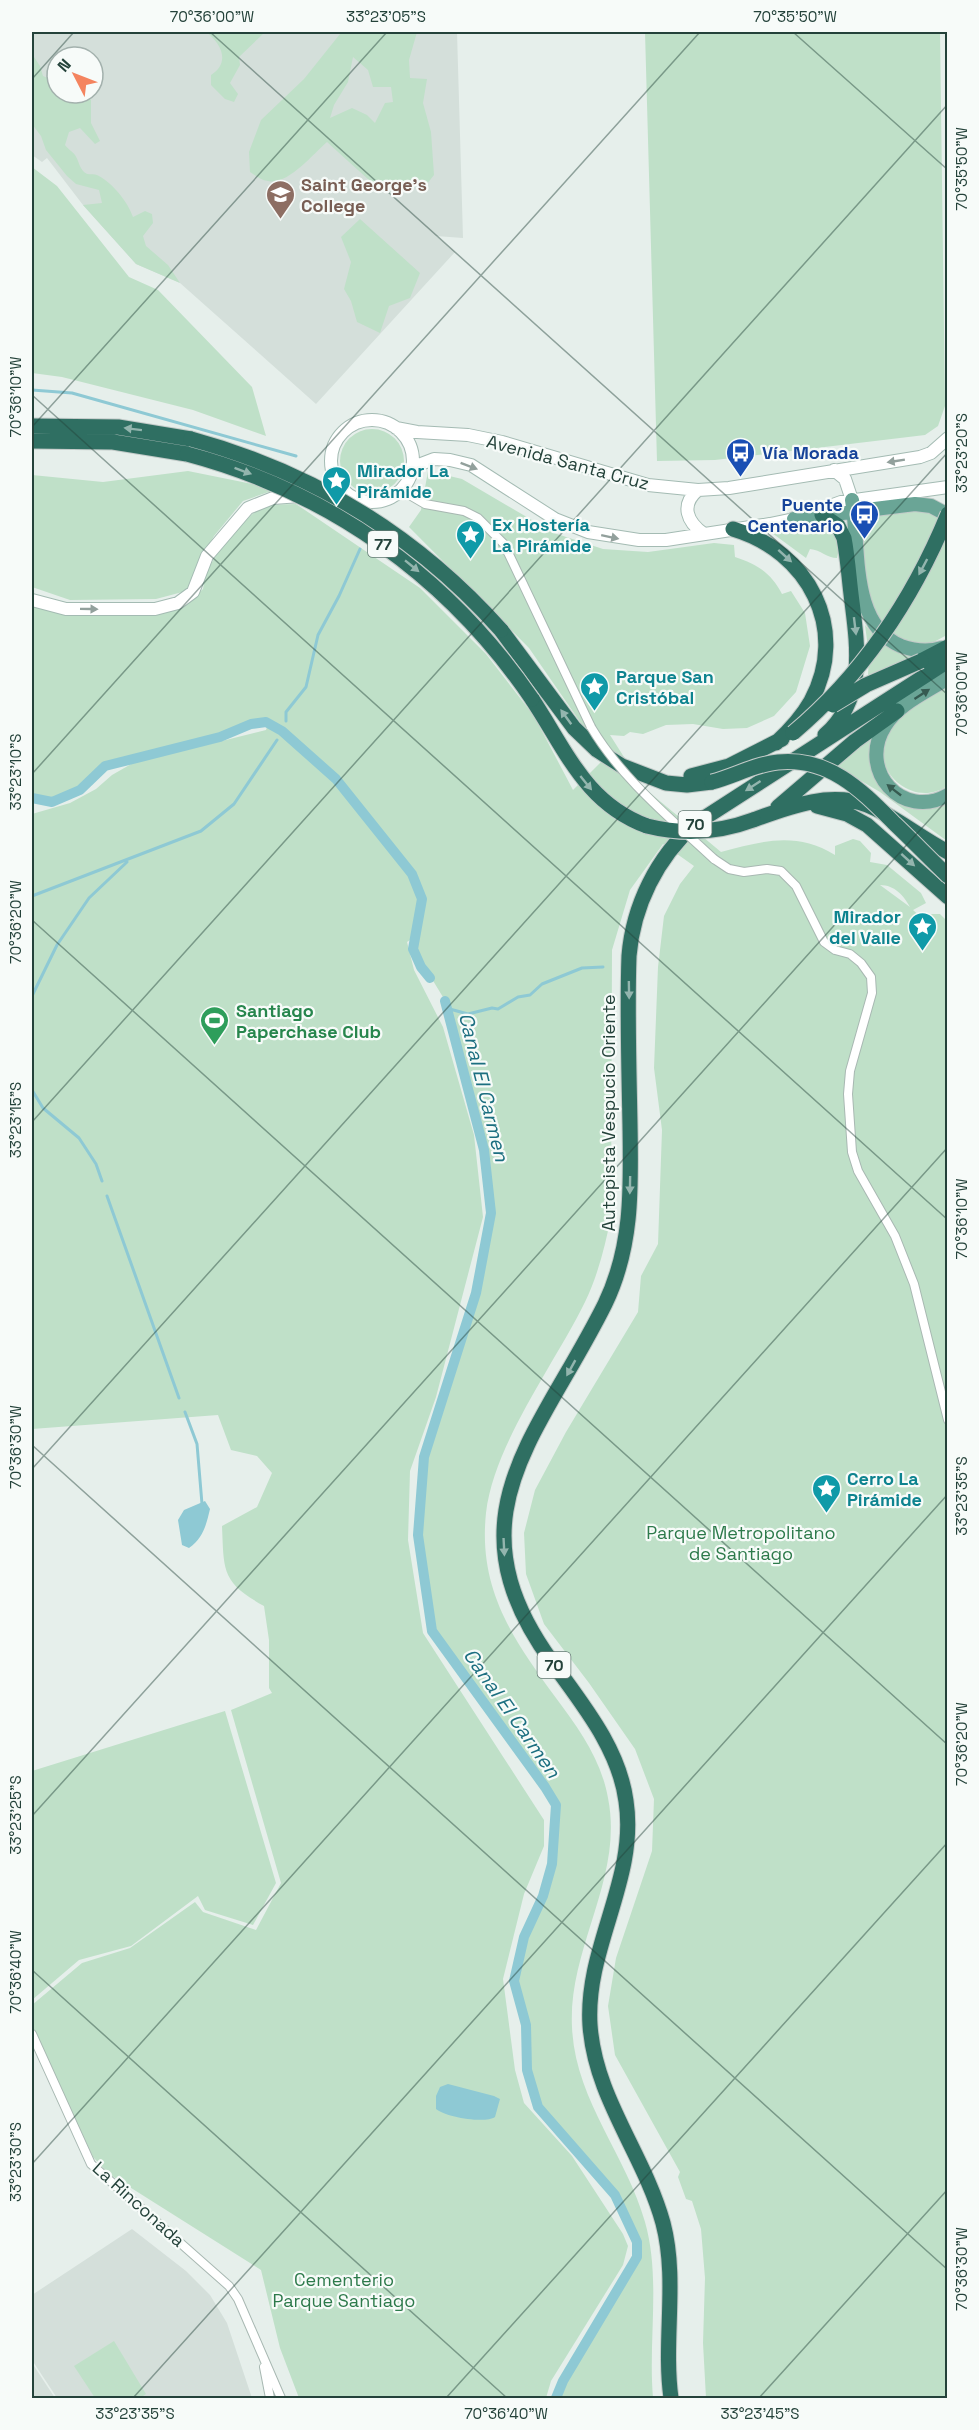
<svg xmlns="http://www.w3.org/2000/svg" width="979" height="2430" viewBox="0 0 979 2430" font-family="'Space Grotesk',sans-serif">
	<rect width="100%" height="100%" fill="#e6efeb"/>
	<path fill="#d4dfda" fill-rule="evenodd" d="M32 32H457L463 238 436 236 455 252 316 404 180 283 136 264 83 205 47 158 42 162 32 155ZM57 57H93V93H57Z
		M132 2229 186 2271 210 2295 227 2323 252 2398H57L32 2360V2295Z
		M32 2363 55 2398H32Z"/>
	<path fill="#bfe0c8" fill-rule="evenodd" d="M206 32H265L239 57 240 65 230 83 238 94 234 102 225 99 211 85V75C231 62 221 43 206 32Z
		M349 32H417L409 60 410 78 427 79 423 103 431 132 434 175 427 184C413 177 395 185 380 190L327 142C313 154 287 186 268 181 261 180 256 176 250 172L249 152 261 120 304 79 340 34ZM353 57 368 70 373 87H391L393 102 385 103 375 123 367 115 352 108 330 118 334 105 348 82Z
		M645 32H940L945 406 938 426 925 435 715 460 657 461Z
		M32 54 40 66 43 76 55 81 57 93 86 96 91 100V123L100 141 95 144 80 128 69 132 65 145C68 149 73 152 75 155 79 161 79 167 84 172 89 176 93 173 97 175 112 182 128 202 133 217L145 211 152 214 153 223 143 236 146 246 168 265 180 283 136 264 83 205 102 203 99 190 76 184 67 176 46 150 41 136 32 124Z
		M32 167 57 186 129 277 158 290 252 387 266 436 193 410 62 377 32 373Z
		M360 219 420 273 410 298 389 306 380 333 357 322 351 301 344 289 351 262 341 237Z
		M340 461a32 32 0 1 1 64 0a32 32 0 1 1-64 0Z
		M188 471 277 489 243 501 214 536 202 557 190 590 156 599 70 600 32 587V475L103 482Z
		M428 471 462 479 554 533 603 549 648 552 714 543 734 545 735 557C757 564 771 573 782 594L791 591 805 613 810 646 796 692 774 716 747 728 723 729 693 724 666 725 643 734 630 732 624 736 610 735 643 787 721 852C762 841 796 831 835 855V846L853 839 860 841 871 853 870 862 887 865 921 893 926 903 913 910 923 919 932 914H940L947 921V2398H706L703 2343 705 2278 701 2229 692 2201 686 2199 678 2177 680 2172 615 2055 608 2006 616 1958 652 1851 654 1799 635 1749 589 1683 544 1624 526 1574 524 1533 535 1490 566 1432 638 1312 641 1276 658 1244 662 1130 654 1068 658 967 664 916 680 884 694 866 663 844 630 890 612 950 611 1217C605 1246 598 1275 585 1302 554 1365 494 1444 486 1513 478 1590 513 1639 556 1698 579 1729 601 1759 608 1798 624 1878 568 1947 572 2027 575 2100 626 2154 645 2222 661 2278 648 2340 653 2398H560L566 2383 640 2258V2241L618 2194 541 2105 530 2070 529 2024 518 1981 528 1938 546 1897 555 1865 559 1805 547 1785 435 1630 421 1535 428 1458 479 1294 495 1213 488 1149 449 1007 415 951 419 934 407 942 414 970 443 1027 474 1135 483 1217 436 1397 410 1471 408 1540 423 1633 544 1820V1846L524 1894 503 1979 515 2070 524 2103 572 2156 623 2234 628 2246 623 2265 551 2381 546 2398H299L280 2348 261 2270 109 2174 93 2157 32 2027V2005L82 1963 130 1948 195 1902 203 1912 256 1930 281 1883 231 1710 272 1693 269 1688V1640L264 1606C221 1582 224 1571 222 1526L257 1507 272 1473 257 1456 231 1450 218 1415 32 1429V814L70 803 96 789 112 775 133 763 266 730 269 720 250 721 219 734 103 763 78 788 52 799 32 794V606L81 616 153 615 187 604 203 589 206 572 222 546 248 518 263 505 296 504 420 588 486 654 534 716 573 790 605 758 529 648 409 527 421 510ZM880 885C895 885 904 896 910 907Z
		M913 509 927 511 947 521 948 632 945 636 932 643 910 645 881 625 867 594 860 526 870 515Z
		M796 531 804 535 831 531C839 540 840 547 837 558 827 558 821 550 810 549L806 558 772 533Z
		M865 625C879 642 894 652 917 655L868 675 869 655Z
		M947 687V786C914 809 869 771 886 735 896 712 927 699 947 687Z
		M875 730C875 743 871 759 873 772 876 790 909 806 925 808 933 809 940 807 947 803V841L880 792 834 765Z
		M225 1711 276 1883 253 1925 205 1910 198 1896 131 1946 79 1960 32 2000V1771Z
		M114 2341 146 2394 140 2398H95L74 2366Z"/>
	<path fill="#8ec9d4" d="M205 1501 210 1509C206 1526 203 1538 189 1548L182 1545 178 1520 184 1510Z
		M448 2084 494 2096 500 2099 495 2117C485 2124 445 2117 436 2109V2096L440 2087Z"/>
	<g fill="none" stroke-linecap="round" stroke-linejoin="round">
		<path stroke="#8ec9d4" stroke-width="3" d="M32 390 72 393 296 456
			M286 721V712L306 687 318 635 339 596 360 549
			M32 896 201 831 234 804 277 740
			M32 996 57 945 89 898 127 862
			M446 1008 468 1014 492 1008 498 1009 518 997 530 995 542 984 582 968 603 967
			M32 1090 43 1108 79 1138 96 1164 102 1181
			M107 1196 179 1398
			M185 1412 197 1444 202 1504"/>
		<path stroke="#8ec9d4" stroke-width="10" d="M32 798 52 802 80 790 105 766 220 737 251 724 266 722 282 731 336 779 412 874 422 899 413 949 421 967 430 978
			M445 1001 484 1150 491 1213 476 1293 424 1457 418 1535 432 1631 545 1787 556 1805 552 1864 543 1896 524 1937 514 1981 526 2025 527 2070 538 2107 615 2195 637 2242V2257L563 2381 556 2398"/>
		<defs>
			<path id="street" d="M401 490 425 504 464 511 478 518 504 544 591 727
				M714 859 729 869 744 872 767 869 781 871 796 886 824 942 835 950 850 954 861 963 871 977 872 993 850 1071 848 1094 852 1152 858 1171 895 1236 914 1284 948 1420
				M32 2034 91 2164 229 2286 238 2299 281 2398
				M264 2367 270 2398"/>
			<path id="secondary" d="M331 461a41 41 0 1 1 82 0a41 41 0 1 1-82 0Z
				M396 428 417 432 468 435 502 442 648 485 698 490 729 488 920 457 931 453 948 438
				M413 467 434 459 450 460 471 465 555 519 588 532 639 540H666L770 524 794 519 841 502 948 487
				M834 470 845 479 852 500
				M698 490C680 505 687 522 704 534
				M32 600 66 609H155L178 603 193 592 207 556 248 508 273 498 300 496"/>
			<path id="primary" d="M852 500C860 547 849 624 901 646 915 651 929 652 942 648
				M794 519 915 504 931 506 948 515
				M948 678C926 692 898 704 885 726 857 770 902 821 948 795"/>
			<path id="highway" d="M32 426 118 427 191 439
				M32 441 113 442 187 454
				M822 515 838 526 844 538C848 559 849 580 852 602 858 649 865 700 825 735
				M733 529C808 551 850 629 811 701 802 717 790 730 776 743
				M501 630 574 728 597 750 622 766 666 783 687 785 712 782
				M921 661 948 647
				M532 699C566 750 585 803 647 826
				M691 776 729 766 782 739
				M817 806 847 814 867 825 948 897
				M778 807 855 741 897 711
				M753 820C789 807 829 791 867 805 895 816 920 838 948 852
				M671 2398C663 2340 678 2280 663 2223 644 2154 595 2098 590 2025 585 1947 638 1879 626 1801 619 1748 582 1704 552 1662 446 1516 539 1437 605 1304 633 1246 631 1187 630 1125 629 1069 627 1012 629 956 633 906 657 857 695 824L948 661"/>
		</defs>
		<use href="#street" stroke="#a8b8b2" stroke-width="10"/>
		<use href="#secondary" stroke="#a4bbb3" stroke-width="14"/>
		<use href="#primary" stroke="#c2cac8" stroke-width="16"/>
		<use href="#highway" stroke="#c2cac8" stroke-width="17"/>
		<use href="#street" stroke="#fff" stroke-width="8"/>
		<use href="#secondary" stroke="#fff" stroke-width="12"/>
		<use href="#primary" stroke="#6aa596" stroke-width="14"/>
		<use href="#highway" stroke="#2f6f62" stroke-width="15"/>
		<defs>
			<path id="street-bridge" d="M591 727C622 779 669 817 714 859"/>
			<path id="highway-bridge" d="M191 439C312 472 417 536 501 630
				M187 454C330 492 449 577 532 699
				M833 705 866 685 921 661
				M793 733C863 674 913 599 948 514
				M712 782C735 776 755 764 778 762 830 757 862 791 895 824 913 841 930 859 948 876
				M647 826C683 835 718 833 753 820"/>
		</defs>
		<use href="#street-bridge" stroke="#a8b8b2" stroke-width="10" stroke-linecap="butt"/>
		<use href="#highway-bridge" stroke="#c2cac8" stroke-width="17" stroke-linecap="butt"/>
		<use href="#street-bridge" stroke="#fff" stroke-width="8"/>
		<use href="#highway-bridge" stroke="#2f6f62" stroke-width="15"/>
	</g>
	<defs><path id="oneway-solid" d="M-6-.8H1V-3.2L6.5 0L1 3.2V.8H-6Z" transform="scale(1.5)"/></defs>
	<g fill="#93b5ae">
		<use href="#oneway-solid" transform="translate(133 429) rotate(-173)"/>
		<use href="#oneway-solid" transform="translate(243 471) rotate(20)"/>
		<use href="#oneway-solid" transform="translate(785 556) rotate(42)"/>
		<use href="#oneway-solid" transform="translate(412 566) rotate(39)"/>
		<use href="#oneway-solid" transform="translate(923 567) rotate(118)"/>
		<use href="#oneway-solid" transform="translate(855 626) rotate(83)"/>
		<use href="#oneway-solid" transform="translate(566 717) rotate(-126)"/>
		<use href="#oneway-solid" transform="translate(586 783) rotate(51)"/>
		<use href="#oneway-solid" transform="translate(753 786) rotate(147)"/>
		<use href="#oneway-solid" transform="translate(908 860) rotate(42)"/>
		<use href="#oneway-solid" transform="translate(629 990) rotate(89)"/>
		<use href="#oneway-solid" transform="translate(630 1185) rotate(91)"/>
		<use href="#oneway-solid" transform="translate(571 1368) rotate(119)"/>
		<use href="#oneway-solid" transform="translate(504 1547) rotate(87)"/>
	</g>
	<g fill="#92a09c">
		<use href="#oneway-solid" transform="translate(896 461) rotate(171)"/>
		<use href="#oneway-solid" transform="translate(469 466) rotate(21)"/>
		<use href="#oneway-solid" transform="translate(610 537) rotate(12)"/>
		<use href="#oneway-solid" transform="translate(89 609) rotate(1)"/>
	</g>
	<g fill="#365b51">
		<use href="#oneway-solid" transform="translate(922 694) rotate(-33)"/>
		<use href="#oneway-solid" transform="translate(894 790) rotate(-142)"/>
	</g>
	<path fill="none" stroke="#24423a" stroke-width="1.5" stroke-opacity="0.45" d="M210 32 948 695M793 32 948 170M32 79 74 32M32 395 948 1220M32 427 387 32M32 774 700 32M32 920 948 1745M32 1122 948 104M32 1445 948 2270M32 1469 948 452M32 1816 948 799M32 1970 507 2398M32 2164 948 1147M133 2398 948 1494M446 2398 948 1842M759 2398 948 2189"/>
	<defs>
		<symbol id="school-pin" viewBox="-11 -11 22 30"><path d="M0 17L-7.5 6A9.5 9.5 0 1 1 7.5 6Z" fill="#8d6e63" stroke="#f7fbf9"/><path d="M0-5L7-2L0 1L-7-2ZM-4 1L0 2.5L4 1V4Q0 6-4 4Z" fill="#fff"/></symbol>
		<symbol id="bus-pin" viewBox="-11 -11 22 30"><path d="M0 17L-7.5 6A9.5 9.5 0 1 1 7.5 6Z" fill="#1a4fb4" stroke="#f7fbf9"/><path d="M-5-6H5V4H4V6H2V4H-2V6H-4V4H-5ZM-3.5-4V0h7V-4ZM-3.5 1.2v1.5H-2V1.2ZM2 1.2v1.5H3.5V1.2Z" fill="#fff"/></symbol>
		<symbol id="sight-pin" viewBox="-11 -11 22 30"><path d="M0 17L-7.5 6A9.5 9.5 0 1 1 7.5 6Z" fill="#0f9aa8" stroke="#f7fbf9"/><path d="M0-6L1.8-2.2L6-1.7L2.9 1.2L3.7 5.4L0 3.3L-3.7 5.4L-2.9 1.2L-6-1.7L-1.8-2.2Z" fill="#fff"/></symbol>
		<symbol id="stadium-pin" viewBox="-11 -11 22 30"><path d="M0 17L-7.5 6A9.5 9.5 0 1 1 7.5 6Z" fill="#2e9e5b" stroke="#f7fbf9"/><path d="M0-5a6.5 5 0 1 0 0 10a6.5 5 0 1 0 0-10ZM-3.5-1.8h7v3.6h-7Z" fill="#fff"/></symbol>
	</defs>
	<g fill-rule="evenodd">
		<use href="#school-pin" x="264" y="178" width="33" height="45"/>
		<use href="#bus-pin" x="724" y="436" width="33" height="45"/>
		<use href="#sight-pin" x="320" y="464" width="33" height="45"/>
		<use href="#bus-pin" x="848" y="498" width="33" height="45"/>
		<use href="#sight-pin" x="454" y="518" width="33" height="45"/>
		<use href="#sight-pin" x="578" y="670" width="33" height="45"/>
		<use href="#sight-pin" x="906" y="910" width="33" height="45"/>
		<use href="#stadium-pin" x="198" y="1004" width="33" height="45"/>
		<use href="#sight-pin" x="810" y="1472" width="33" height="45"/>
	</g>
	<g text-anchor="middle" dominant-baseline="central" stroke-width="4.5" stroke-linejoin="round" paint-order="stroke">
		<g fill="#f7fbf9" stroke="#637a73" stroke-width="1.5">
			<rect x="368" y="531" width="30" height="26" rx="4.5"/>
			<rect x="678.5" y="811" width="33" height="26" rx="4.5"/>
			<rect x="537.5" y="1652" width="33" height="26" rx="4.5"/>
		</g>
		<g font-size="16" font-weight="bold" fill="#24423a">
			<text x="383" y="544">77</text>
			<text x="695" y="824">70</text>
			<text x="554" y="1665">70</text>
		</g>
		<g font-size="18" font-weight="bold" fill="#785e54" stroke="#f7fbf9" text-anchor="start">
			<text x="301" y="184">Saint George's<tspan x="301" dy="21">College</tspan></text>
		</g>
		<g font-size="18" font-weight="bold" fill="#164399" stroke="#f7fbf9" text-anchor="start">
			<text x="762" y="452">Vía Morada</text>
			<text x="843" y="504" text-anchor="end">Puente<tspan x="843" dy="21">Centenario</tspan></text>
		</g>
		<g font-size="18" fill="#24423a" stroke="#f7fbf9">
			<text transform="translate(568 462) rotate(15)">Avenida Santa Cruz</text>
			<text transform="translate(608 1113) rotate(-90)">Autopista Vespucio Oriente</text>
			<text transform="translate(139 2204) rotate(42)">La Rinconada</text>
		</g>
		<g font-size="18" font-weight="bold" fill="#0d838f" stroke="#f7fbf9" text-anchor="start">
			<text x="357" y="470">Mirador La<tspan x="357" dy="21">Pirámide</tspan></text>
			<text x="492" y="524">Ex Hostería<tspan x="492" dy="21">La Pirámide</tspan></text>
			<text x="616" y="676">Parque San<tspan x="616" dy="21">Cristóbal</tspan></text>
			<text x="901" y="916" text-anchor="end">Mirador<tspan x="901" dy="21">del Valle</tspan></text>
			<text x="847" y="1478">Cerro La<tspan x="847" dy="21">Pirámide</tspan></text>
		</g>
		<g font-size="18" font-weight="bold" fill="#27864d" stroke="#f7fbf9" text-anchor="start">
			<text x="236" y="1010">Santiago<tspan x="236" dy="21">Paperchase Club</tspan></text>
		</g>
		<g font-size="18" fill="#2d7a4b" stroke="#f7fbf9">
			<text x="741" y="1532">Parque Metropolitano<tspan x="741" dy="21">de Santiago</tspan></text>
			<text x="344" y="2279">Cementerio<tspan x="344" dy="21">Parque Santiago</tspan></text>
		</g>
		<g font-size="20" font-style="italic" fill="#1c6f80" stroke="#f7fbf9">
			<text transform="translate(484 1087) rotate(76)">Canal El Carmen</text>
			<text transform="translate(512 1713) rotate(55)">Canal El Carmen</text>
		</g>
	</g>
	<rect width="979" height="2430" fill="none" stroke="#f7fbf9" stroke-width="66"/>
	<g transform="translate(75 75) rotate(312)"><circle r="28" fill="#f7fbf9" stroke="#a3b1ad" stroke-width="1.5"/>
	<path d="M0-4.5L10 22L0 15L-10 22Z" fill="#f4845f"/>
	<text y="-9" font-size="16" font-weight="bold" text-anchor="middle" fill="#24423a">N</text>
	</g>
	<rect x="33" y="33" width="913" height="2364" fill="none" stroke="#24423a" stroke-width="2"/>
	<g font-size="15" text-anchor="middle" fill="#24423a">
		<text x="212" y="22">70°36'00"W</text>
		<text x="386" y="22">33°23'05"S</text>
		<text x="795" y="22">70°35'50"W</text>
		<text transform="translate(962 169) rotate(-90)" y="5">70°35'50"W</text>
		<text transform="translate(16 397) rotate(-90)" y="5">70°36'10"W</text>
		<text transform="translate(962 453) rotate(-90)" y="5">33°23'20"S</text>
		<text transform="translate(962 694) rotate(-90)" y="5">70°36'00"W</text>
		<text transform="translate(16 772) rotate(-90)" y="5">33°23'10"S</text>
		<text transform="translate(16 922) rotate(-90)" y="5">70°36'20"W</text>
		<text transform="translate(16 1120) rotate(-90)" y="5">33°23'15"S</text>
		<text transform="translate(962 1219) rotate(-90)" y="5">70°36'10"W</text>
		<text transform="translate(16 1447) rotate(-90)" y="5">70°36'30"W</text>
		<text transform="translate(962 1496) rotate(-90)" y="5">33°23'35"S</text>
		<text transform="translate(962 1744) rotate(-90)" y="5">70°36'20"W</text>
		<text transform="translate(16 1815) rotate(-90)" y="5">33°23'25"S</text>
		<text transform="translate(16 1972) rotate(-90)" y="5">70°36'40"W</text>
		<text transform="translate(16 2162) rotate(-90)" y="5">33°23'30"S</text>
		<text transform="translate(962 2269) rotate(-90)" y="5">70°36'30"W</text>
		<text x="135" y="2419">33°23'35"S</text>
		<text x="506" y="2419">70°36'40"W</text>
		<text x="760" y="2419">33°23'45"S</text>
	</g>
</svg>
